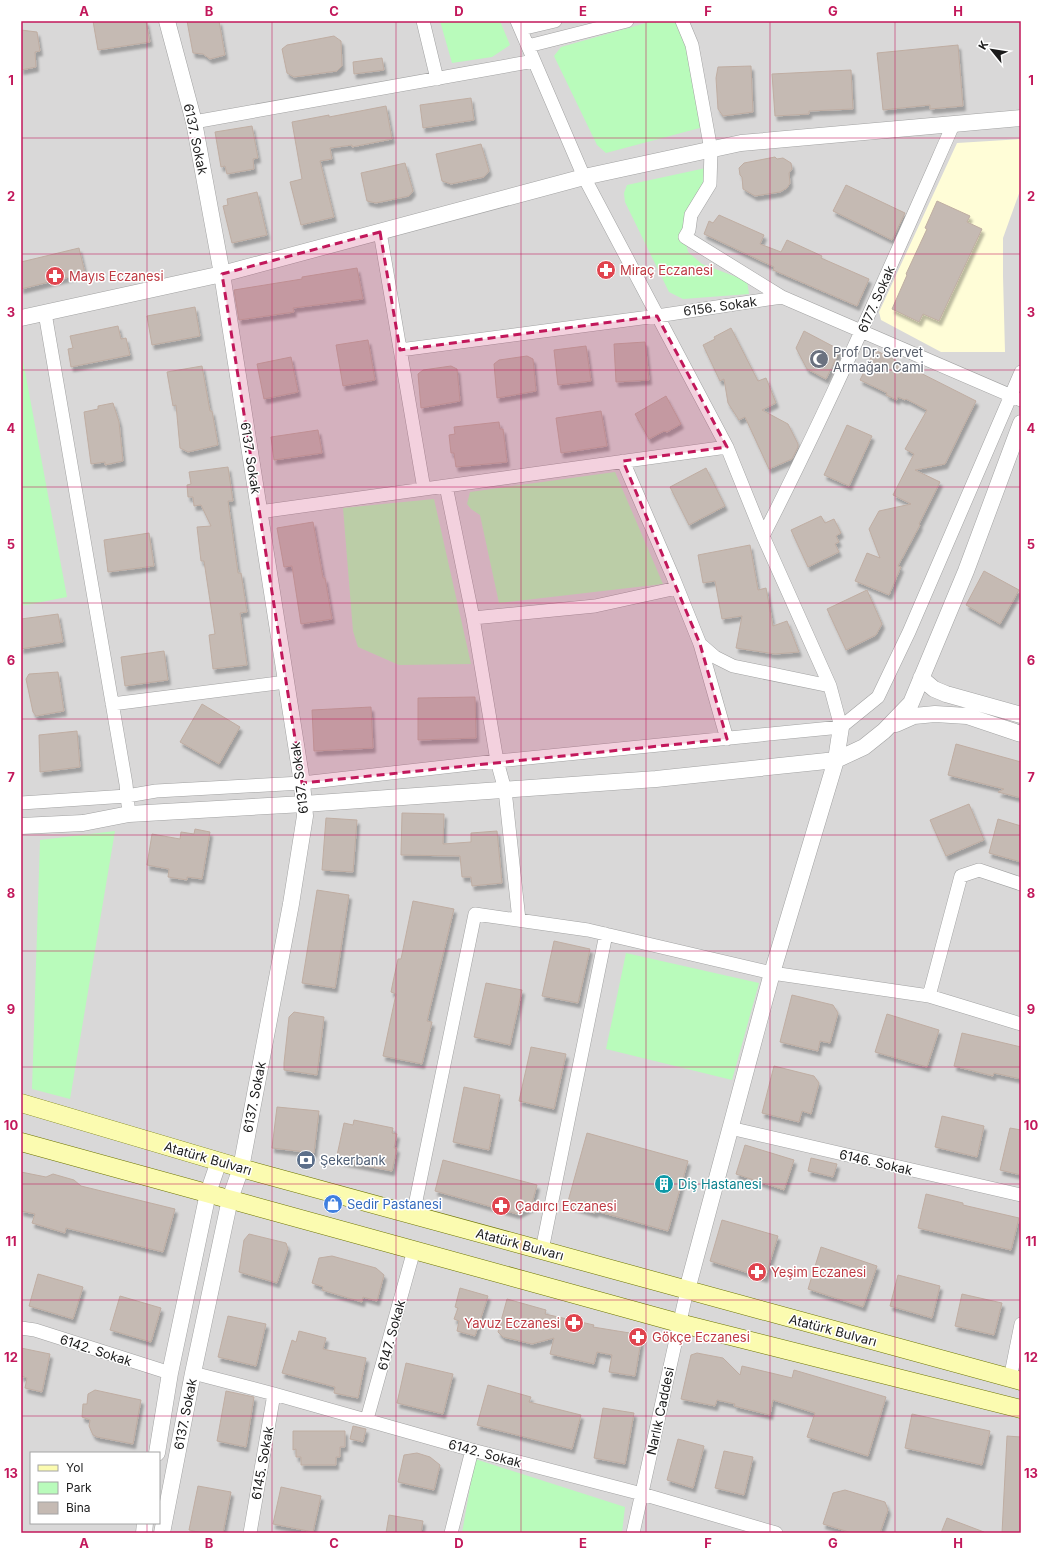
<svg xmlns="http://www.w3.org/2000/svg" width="1042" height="1554" viewBox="0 0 1042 1554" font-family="Inter,sans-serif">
	<defs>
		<filter id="shadow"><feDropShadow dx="2.5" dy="4.5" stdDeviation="1" flood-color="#0004"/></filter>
	</defs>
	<rect width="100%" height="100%" fill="#ede8e0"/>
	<path fill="#d9d8d8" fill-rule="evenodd" d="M21 21H1021V1533H21ZM31 1453H159V1523H31Z"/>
	<path fill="#fffdd7" d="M1021 139V188L1003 238V276L1005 352H941L881 320 879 312 957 143Z"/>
	<path fill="#b9fbbb" d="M440 21H500L510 45 492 57 452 63Z
		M653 21H684L711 125 606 153 597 145 554 56 561 47Z
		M715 166 684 235 688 252 702 264 747 281 749 294 683 299 669 292 625 202 624 193 627 185Z
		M21 350 67 597 21 606Z
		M615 472 663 584 499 603 480 515 471 509 467 504 470 492Z
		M434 499 471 664 399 665 358 647 353 631 343 508Z
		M115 831 70 1099 32 1089 40 840Z
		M626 953 759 983 732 1080 606 1049Z
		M475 1459 625 1507 622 1533H462Z"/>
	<path fill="#c5bab3" stroke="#bfada2" filter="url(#shadow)" d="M93 21H146L150 42 98 50Z
		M187 21H219L225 55 210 59 203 54 193 53Z
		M21 30 37 32 40 51 35 52 36 67 21 70Z
		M334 36 341 41 342 66 337 71 294 77 287 73 282 49 287 45Z
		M958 45 963 106 930 109V105L883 110 877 53Z
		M382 58 384 70 354 74 353 62Z
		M751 66 753 112 723 116 718 109 716 78 718 67Z
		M851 70 853 109 809 111V114L775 116 772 74Z
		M471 98 474 120 423 128 420 105Z
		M386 106 392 139 352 147V145L330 148 332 159 320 161 334 217 301 225 290 182 302 179 292 122 329 115V117Z
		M252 126 258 158 253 159 254 169 227 174 225 166 221 167 215 132Z
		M481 144 489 171 484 177 451 184 442 181 436 154Z
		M775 157 777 159 783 158 791 163 792 169 789 173 790 183 787 188 780 192 755 196 743 189 742 177 740 175 739 168 744 163Z
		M405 163 413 191 409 196 376 203 367 201 361 173Z
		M846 185 905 213 892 240 833 211Z
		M257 192 267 235 232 243 223 206 228 205 227 199Z
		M937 201 970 216 967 222 982 229 939 321 923 314 919 322 892 309 907 275 906 274 927 229 925 228Z
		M719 215 764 235 760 244 781 252 787 240 822 256 821 258 869 279 857 306 773 270 774 267 704 234 709 221 713 223Z
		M79 248 85 273 21 289V262Z
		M357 268 363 299 293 308 294 312 239 320 234 290 302 279V277Z
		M195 307 200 336 152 345 147 316Z
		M118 326 121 339 126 338 130 355 71 367 68 349 73 348 70 336Z
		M731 328 758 381 766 378 776 403 762 410 788 424 798 444V447L792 459 769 469 745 417 739 420 728 403 724 379 720 381 703 345 715 339 714 337Z
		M804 331 840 350 826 379 807 369 796 348Z
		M368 340 375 380 343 386 336 345Z
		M645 342 649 380 616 382 614 344Z
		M586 346 591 381 558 385 554 350Z
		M875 350 976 401 945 464 915 470 940 482 919 524 920 525 898 566 901 567 889 595 855 581 867 553 880 558 869 529 879 511 911 504 893 495 914 454 905 449 927 410 906 399 905 400 898 397 897 400 886 395 887 393 860 380Z
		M527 356 533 359 536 391 497 398 494 364 499 360Z
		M291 357 298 392 264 399 257 364Z
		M202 366 210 411H212L218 445 188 452 180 448 176 405 173 406 167 372Z
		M451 366 457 369 460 401 421 408 418 374 423 370Z
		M666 396 681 424 667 432 664 431 649 439 635 414Z
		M113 403 119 422 123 461 105 465V462L91 464 84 412 98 409V406Z
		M601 411 607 446 561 453 556 418Z
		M499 422 500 429H503L507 462 456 467 454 453H451L449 435 455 434 454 427Z
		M847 425 872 436 849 486 824 475Z
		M318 430 322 453 274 460 271 437Z
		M228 467 233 501H228L238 573H241L247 612 240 613 247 665 213 669 209 635 215 634 204 561H201L197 527 211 526 201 505 194 506 193 497H188L187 485 191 484 189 472Z
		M706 468 725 506 689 525 670 487Z
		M821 516 825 523 834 519 841 533 836 536 839 542 835 544 839 552 808 567 791 530Z
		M313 522 323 578H325L332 619 301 624 292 566 284 567 277 528Z
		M149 533 154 566 108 572 104 540Z
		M750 545 758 590 766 588 773 626 787 621 799 652 775 654 736 648 742 616 722 619 715 581 703 583 698 555Z
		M984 571 1019 590 1000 624 966 605Z
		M867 590 882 624 876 635 846 650 827 609Z
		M58 614 63 642 21 649V619Z
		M164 651 168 680 125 686 121 657Z
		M58 672 64 711 36 716 33 712 26 679 29 674Z
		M475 697 476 738 418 740V698Z
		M202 704 240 727 219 764 180 742Z
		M371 707 373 748 314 751 312 710Z
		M77 731 80 767 40 772 39 735Z
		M956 744 1021 762V798L998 792 1004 789 948 775Z
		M969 804 984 840 946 856 930 820Z
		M402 813 444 814 443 844 471 842V833L497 831 502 883 472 886 471 877H462L460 856 401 855Z
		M326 818 357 820 353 872 322 870Z
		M998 819 1021 826V862L989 853Z
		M195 829 210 832 202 879 187 877V880L168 877 169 869 147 865 152 834 180 839 181 832 194 834Z
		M317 890 349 895 335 988 302 983Z
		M413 901 454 909 427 1021 432 1022 422 1064 383 1056 396 994 391 992 393 982 398 959H401Z
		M554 941 590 949 578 1003 542 996Z
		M486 983 522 990 510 1045 474 1037Z
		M792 995 833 1005 838 1013 830 1043 820 1041 818 1051 780 1042Z
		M294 1012 324 1017 317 1075 284 1070V1063L289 1017Z
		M887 1014 939 1030 927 1067 875 1052Z
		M962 1033 1021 1047V1079L994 1073 993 1076 954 1066Z
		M531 1047 566 1054 554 1109 519 1101Z
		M774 1066 814 1076 819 1083 811 1114 802 1111 799 1122 762 1113Z
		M464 1087 500 1095 489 1150 453 1142Z
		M277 1107 319 1111 314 1153 272 1148Z
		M942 1116 984 1126 977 1157 935 1147Z
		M354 1120 393 1128 392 1133 397 1134 394 1148H397L392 1171 336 1160 344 1123 353 1125Z
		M1010 1128 1021 1130V1175L1000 1170Z
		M587 1133 688 1161 668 1231 596 1211 595 1213 567 1205Z
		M745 1145 794 1160 784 1190 736 1174Z
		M811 1158 837 1164 833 1177 808 1171Z
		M443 1160 537 1185 531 1207 517 1214 435 1191Z
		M21 1172 46 1177 53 1174 74 1180 81 1186 175 1209 163 1252 66 1228 65 1233 32 1223 35 1214 21 1211Z
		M926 1194 963 1203V1205L1019 1218 1011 1250 918 1228Z
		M722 1220 778 1236 765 1278 710 1261Z
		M249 1234 286 1243 288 1249 277 1283 239 1272 244 1240Z
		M821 1247 877 1266 863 1307 808 1289Z
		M332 1256 376 1268 384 1275 377 1301 363 1297 362 1302 322 1290 323 1287 312 1283 319 1258Z
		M38 1274 83 1287 73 1319 29 1306Z
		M898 1275 940 1286 932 1318 890 1306Z
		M460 1288 488 1296 475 1336 457 1331 459 1321 454 1319 458 1308 455 1307Z
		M962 1294 1002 1303 994 1335 955 1326Z
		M120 1296 161 1308 151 1342 110 1330Z
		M507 1299 546 1310 545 1314 594 1325 593 1327 642 1335 635 1376 609 1372 612 1355 597 1352 594 1364 550 1354 554 1338 532 1344 503 1337 498 1332Z
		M228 1316 266 1324 256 1366 218 1357Z
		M299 1331 326 1338 323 1349 366 1358 358 1398 334 1393 335 1387 282 1373 292 1340 296 1342Z
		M21 1348 50 1354 42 1392 25 1388 27 1378 21 1376Z
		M697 1353 723 1358 740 1375 742 1366 792 1378 794 1370 886 1397 868 1456 807 1437 815 1413 773 1400 770 1415 734 1406 735 1404 717 1400 715 1406 681 1399 691 1355Z
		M406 1363 453 1374 443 1414 397 1403Z
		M488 1385 531 1397 529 1402 581 1415 572 1449 477 1425Z
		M95 1390 141 1400 133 1444 97 1437 93 1435 89 1426 90 1420 82 1417 83 1404H87L88 1394Z
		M226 1391 254 1397 246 1447 217 1441Z
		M603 1408 634 1413 625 1464 594 1458Z
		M912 1414 990 1431 982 1465 905 1448Z
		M353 1426 366 1429 363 1442 350 1439Z
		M293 1431H345V1447H340V1457H336V1465H301V1457H296V1449L293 1450Z
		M1007 1436 1021 1437V1533H1002Z
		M678 1439 704 1446 693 1488 667 1480Z
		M724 1451 753 1457 744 1495 715 1488Z
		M417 1453 430 1457 440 1465 434 1490 398 1482 404 1455Z
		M198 1486 231 1492 223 1533H202L189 1530Z
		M281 1487 321 1496 313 1532 273 1524Z
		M845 1490 885 1502 888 1510 880 1533H852L823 1524 833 1493Z
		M389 1515 423 1521 421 1533H386Z
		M947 1518 984 1532V1533H941Z"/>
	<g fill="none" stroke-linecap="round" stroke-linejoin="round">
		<defs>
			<path id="minor" d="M423 21 437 79
				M517 21 584 177 727 447 763 536 830 686 841 727
				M682 21 692 45 711 150 710 184 691 215 689 230 685 237 782 297
				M521 29 555 21
				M528 46 627 21
				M194 122 534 61
				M380 232 424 489
				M45 313 126 784 128 805
				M400 350 657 316 782 297 1021 400
				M623 461 673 577 700 644 715 657 733 666 830 686
				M446 486 473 618 497 761 505 790 519 920
				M259 512 727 447
				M763 536C832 401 892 263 953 125
				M473 618 595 606 677 588
				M700 644 727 739
				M112 704 286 682
				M21 803 127 796 156 791 302 783 497 761 841 727 878 697 909 632 1021 372
				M929 996 961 876 979 870 1021 884
				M730 1128 1021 1195
				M413 1215 475 914 588 930 772 973 929 996 1021 1024
				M542 1250 606 934
				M21 1328 35 1330 170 1373
				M193 1373 274 1394 472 1450 642 1494 776 1533
				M1010 1379 1021 1324
				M367 1419 414 1250
				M250 1533 274 1394
				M451 1533 472 1450
				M633 1533 687 1290"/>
			<path id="tertiary" d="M21 318 222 274 584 177 741 143 1021 118
				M921 678 934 689 946 694 1021 715
				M896 724 914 716 935 714 967 716 1021 734
				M21 826 83 823 129 814 304 804 656 779 836 760 864 747 884 731 911 703 966 571 1021 423
				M687 1290 772 973 836 760 841 727
				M157 1453 170 1373 208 1193 219 1161
				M144 1533 145 1523
				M162 1533 193 1373 230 1199 241 1168 291 904 305 816 302 783 222 274 194 122 167 21"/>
			<path id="secondary" d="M21 1103 241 1168 1021 1381
				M21 1142 679 1323 1021 1409"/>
		</defs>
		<use href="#minor" stroke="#a2a2a2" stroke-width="14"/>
		<use href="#tertiary" stroke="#a2a2a2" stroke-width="17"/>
		<use href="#secondary" stroke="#6c7301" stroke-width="19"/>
		<use href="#minor" stroke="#fff" stroke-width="13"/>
		<use href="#tertiary" stroke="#fff" stroke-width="16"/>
		<use href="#secondary" stroke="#fbfbb0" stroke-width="18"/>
	</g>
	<path fill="#c2185b" fill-opacity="0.2" stroke="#c2185b" stroke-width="3" stroke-dasharray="8 5" stroke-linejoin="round" d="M380 232 400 350 657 316 727 447 623 461 700 644 727 739 302 783 222 274Z"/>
	<path fill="none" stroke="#c2185b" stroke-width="1" stroke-opacity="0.55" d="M147 21V1453M272 21V1533M396 21V1533M521 21V1533M646 21V1533M770 21V1533M895 21V1533M21 138H1021M21 254H1021M21 370H1021M21 487H1021M21 603H1021M21 719H1021M21 835H1021M21 951H1021M21 1067H1021M21 1184H1021M21 1300H1021M21 1416H1021M147 1523V1533"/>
	<defs>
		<symbol id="pharmacy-disc" viewBox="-11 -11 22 22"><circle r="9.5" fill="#e0444e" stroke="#fff"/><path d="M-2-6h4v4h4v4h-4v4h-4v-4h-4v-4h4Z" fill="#fff"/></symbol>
		<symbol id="mosque-disc" viewBox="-11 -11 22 22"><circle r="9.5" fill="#6b7280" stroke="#fff"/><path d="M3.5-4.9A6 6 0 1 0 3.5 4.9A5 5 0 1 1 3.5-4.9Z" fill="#fff"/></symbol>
		<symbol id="bank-disc" viewBox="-11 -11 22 22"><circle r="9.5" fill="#5c6f8a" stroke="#fff"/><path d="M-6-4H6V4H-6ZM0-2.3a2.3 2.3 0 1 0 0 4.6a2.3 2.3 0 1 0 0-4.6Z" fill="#fff"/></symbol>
		<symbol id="building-disc" viewBox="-11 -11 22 22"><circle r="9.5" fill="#0f9aa8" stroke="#fff"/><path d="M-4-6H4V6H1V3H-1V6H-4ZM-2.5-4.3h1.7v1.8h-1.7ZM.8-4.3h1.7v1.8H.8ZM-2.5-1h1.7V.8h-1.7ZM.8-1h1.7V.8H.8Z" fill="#fff"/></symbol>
		<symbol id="shop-disc" viewBox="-11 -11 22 22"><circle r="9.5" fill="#3f7fe0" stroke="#fff"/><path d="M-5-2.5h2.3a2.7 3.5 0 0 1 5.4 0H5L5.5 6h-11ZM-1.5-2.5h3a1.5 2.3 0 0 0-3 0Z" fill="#fff"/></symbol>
	</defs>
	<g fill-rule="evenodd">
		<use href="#pharmacy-disc" x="595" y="259" width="22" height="22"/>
		<use href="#pharmacy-disc" x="44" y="265" width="22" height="22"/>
		<use href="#mosque-disc" x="808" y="348" width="22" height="22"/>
		<use href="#bank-disc" x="295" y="1149" width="22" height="22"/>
		<use href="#building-disc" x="653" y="1173" width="22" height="22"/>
		<use href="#shop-disc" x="322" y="1193" width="22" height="22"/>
		<use href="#pharmacy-disc" x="490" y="1195" width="22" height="22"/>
		<use href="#pharmacy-disc" x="746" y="1261" width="22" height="22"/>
		<use href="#pharmacy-disc" x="563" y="1312" width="22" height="22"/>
		<use href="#pharmacy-disc" x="627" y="1326" width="22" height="22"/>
	</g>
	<g text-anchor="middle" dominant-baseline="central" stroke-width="3" stroke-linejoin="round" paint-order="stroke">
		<g font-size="13" fill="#1b1b1b" stroke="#fff">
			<text transform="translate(196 139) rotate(78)">6137. Sokak</text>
			<text transform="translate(876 299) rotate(-66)">6177. Sokak</text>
			<text transform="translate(720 306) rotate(-8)">6156. Sokak</text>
			<text transform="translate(251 458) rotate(81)">6137. Sokak</text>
			<text transform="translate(299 778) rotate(-97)">6137. Sokak</text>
			<text transform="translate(254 1097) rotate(-79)">6137. Sokak</text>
			<text transform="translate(208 1158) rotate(16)">Atatürk Bulvarı</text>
			<text transform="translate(876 1162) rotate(13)">6146. Sokak</text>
			<text transform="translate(520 1244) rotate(15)">Atatürk Bulvarı</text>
			<text transform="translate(833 1330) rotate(15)">Atatürk Bulvarı</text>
			<text transform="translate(391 1335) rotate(-75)">6147. Sokak</text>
			<text transform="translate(96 1350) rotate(18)">6142. Sokak</text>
			<text transform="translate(660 1411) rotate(-78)">Narlık Caddesi</text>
			<text transform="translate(185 1414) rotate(-79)">6137. Sokak</text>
			<text transform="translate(485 1453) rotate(15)">6142. Sokak</text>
			<text transform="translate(262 1463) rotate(-80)">6145. Sokak</text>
		</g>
		<g font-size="13" fill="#be3a42" stroke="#fff" text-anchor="start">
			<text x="620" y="270">Miraç Eczanesi</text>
			<text x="69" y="276">Mayıs Eczanesi</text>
			<text x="515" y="1206">Çadırcı Eczanesi</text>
			<text x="771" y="1272">Yeşim Eczanesi</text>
			<text x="560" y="1323" text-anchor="end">Yavuz Eczanesi</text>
			<text x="652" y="1337">Gökçe Eczanesi</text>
		</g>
		<g font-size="13" fill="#5b616d" stroke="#fff" text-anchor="start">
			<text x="833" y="352">Prof Dr. Servet<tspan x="833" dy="15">Armağan Cami</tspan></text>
		</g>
		<g font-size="13" fill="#4e5e75" stroke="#fff" text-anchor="start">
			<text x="320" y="1160">Şekerbank</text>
		</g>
		<g font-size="13" fill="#0d838f" stroke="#fff" text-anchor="start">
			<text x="678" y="1184">Diş Hastanesi</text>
		</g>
		<g font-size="13" fill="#366cbe" stroke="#fff" text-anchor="start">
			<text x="347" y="1204">Sedir Pastanesi</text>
		</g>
	</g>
	<rect width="1042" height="1554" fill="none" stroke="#ffffff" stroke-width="44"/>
	<rect x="30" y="1452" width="130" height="72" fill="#ffffff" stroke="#a4a4a4"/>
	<rect x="38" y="1465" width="20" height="6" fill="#fbfbb0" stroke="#a4a4a4"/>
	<text x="66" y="1472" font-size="12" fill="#1b1b1b">Yol</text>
	<rect x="38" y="1482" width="20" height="12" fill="#b9fbbb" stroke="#a4a4a4"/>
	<text x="66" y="1492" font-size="12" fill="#1b1b1b">Park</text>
	<rect x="38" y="1502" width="20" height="12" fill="#c5bab3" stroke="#a4a4a4"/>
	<text x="66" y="1512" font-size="12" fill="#1b1b1b">Bina</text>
	<g transform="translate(992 50) rotate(300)" stroke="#ffffff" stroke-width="3" paint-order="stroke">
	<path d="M0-3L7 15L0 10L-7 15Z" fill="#1b1b1b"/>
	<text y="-6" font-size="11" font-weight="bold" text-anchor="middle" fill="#1b1b1b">K</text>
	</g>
	<rect x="22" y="22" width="998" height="1510" fill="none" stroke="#c2185b" stroke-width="1.5"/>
	<g font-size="13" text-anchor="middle" font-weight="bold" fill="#c2185b">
		<text x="84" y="16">A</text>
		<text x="209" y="16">B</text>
		<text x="334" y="16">C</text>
		<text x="459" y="16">D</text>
		<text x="583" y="16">E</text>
		<text x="708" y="16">F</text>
		<text x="833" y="16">G</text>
		<text x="958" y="16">H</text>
		<text x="11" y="85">1</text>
		<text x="1031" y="85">1</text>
		<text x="11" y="201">2</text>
		<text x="1031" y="201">2</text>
		<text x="11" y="317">3</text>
		<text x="1031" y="317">3</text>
		<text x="11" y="433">4</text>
		<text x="1031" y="433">4</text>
		<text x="11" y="549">5</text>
		<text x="1031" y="549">5</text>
		<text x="11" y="665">6</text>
		<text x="1031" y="665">6</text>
		<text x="11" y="782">7</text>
		<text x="1031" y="782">7</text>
		<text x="11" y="898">8</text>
		<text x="1031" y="898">8</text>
		<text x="11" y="1014">9</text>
		<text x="1031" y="1014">9</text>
		<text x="11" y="1130">10</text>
		<text x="1031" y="1130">10</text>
		<text x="11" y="1246">11</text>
		<text x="1031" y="1246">11</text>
		<text x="11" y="1362">12</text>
		<text x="1031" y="1362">12</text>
		<text x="11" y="1478">13</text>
		<text x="1031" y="1478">13</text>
		<text x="84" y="1548">A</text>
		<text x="209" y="1548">B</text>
		<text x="334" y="1548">C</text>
		<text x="459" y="1548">D</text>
		<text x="583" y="1548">E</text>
		<text x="708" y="1548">F</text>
		<text x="833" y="1548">G</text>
		<text x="958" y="1548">H</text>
	</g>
</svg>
